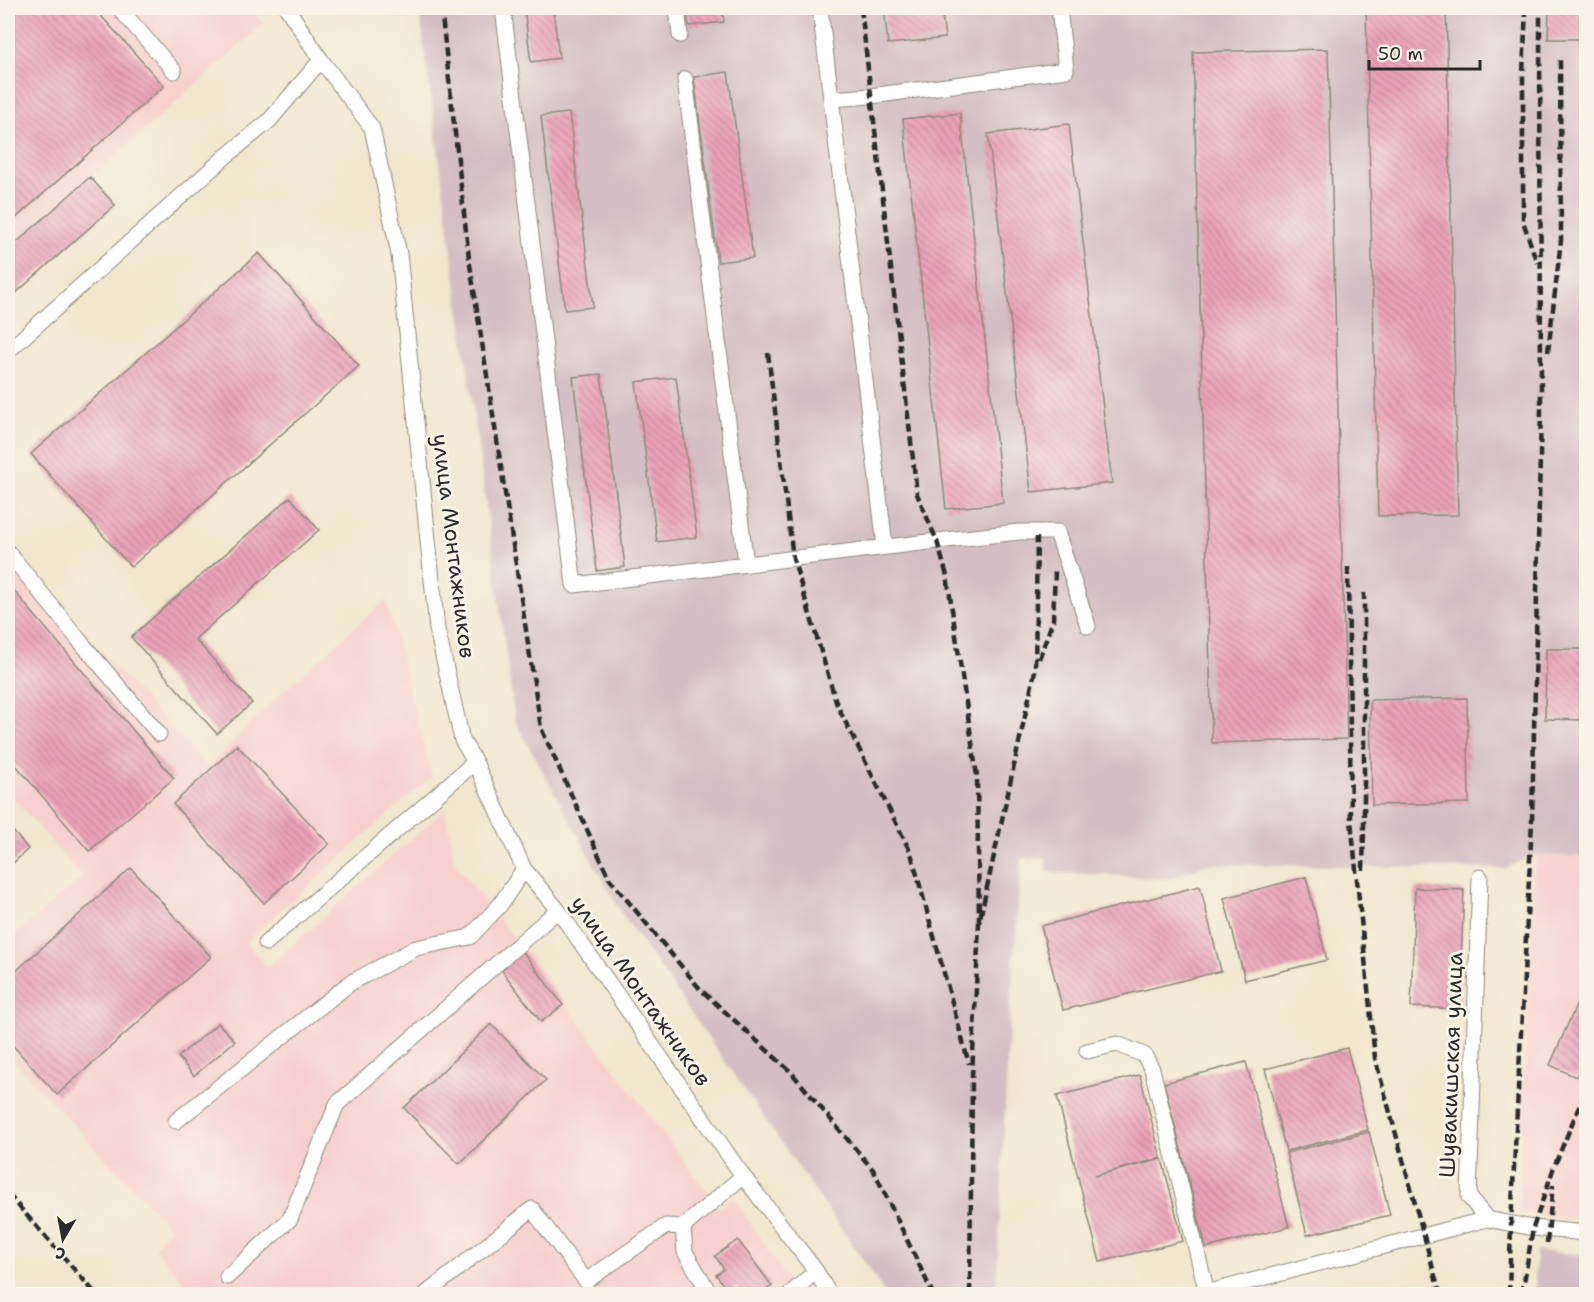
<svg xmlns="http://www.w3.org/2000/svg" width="1594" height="1302" viewBox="0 0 1594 1302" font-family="'Shantell Sans',sans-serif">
	<defs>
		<pattern id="building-back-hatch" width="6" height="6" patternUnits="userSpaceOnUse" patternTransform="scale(1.5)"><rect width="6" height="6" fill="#eba3ba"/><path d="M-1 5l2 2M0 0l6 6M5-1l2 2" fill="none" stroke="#bf8597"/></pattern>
	</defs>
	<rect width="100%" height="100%" fill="#f7f3e8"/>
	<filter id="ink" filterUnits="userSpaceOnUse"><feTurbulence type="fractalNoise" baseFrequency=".0167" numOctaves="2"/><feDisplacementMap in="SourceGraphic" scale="12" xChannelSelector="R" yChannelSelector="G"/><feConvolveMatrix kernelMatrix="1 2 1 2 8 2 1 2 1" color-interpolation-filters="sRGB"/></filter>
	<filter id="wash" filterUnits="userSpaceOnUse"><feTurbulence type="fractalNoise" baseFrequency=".008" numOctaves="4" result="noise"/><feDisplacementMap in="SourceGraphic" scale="24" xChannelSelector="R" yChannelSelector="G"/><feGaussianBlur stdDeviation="1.35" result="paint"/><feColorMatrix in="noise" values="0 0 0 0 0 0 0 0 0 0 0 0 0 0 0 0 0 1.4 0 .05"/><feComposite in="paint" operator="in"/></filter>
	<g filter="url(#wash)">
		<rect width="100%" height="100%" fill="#f1e7cf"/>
		<path fill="#f7d0ce" d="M8 8H250L264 24 8 252Z
			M8 541 93 644 208 767 276 698 386 600 432 777 389 814 245 943 268 967 445 809 455 863 507 930 520 943 714 1201 718 1209 733 1197 797 1294H194L154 1248 170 1228 8 1055V941L82 877 8 792Z
			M1535 854 1586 857V1220L1518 1213Z"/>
		<path fill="#d2bec4" d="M419 8H1586V857L1535 854 1504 869 1207 864 1168 879 1047 872 1046 858H1021L1008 1044 996 1294H885L870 1270 620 911 515 721Z
			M1536 1251 1583 1255 1586 1253V1294H1535Z"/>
		<g id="blocks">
			<path fill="url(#building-back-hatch)" d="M8 8H94L164 86 8 225Z
				M524 8H553L559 58 531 62Z
				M686 8H722L724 22 689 26Z
				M884 8H941L945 38 888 44Z
				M1366 8H1446L1458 515 1378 516Z
				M1549 8H1586V39H1548Z
				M1328 49 1347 739 1212 743 1193 52Z
				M728 72 753 258 718 262 694 77Z
				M569 113 593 307 565 310 541 116Z
				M960 113 1003 503 946 509 903 119Z
				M1069 124 1112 483 1031 492 988 134Z
				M90 177 115 205 8 300V250Z
				M259 253 359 366 131 567 31 454Z
				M601 374 625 567 597 571 573 377Z
				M676 377 697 537 657 542 636 382Z
				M290 497 319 530 195 639 252 703 217 734 131 637Z
				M8 584 174 778 89 851 8 756Z
				M1546 649H1586V720L1545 719Z
				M1467 698 1469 803 1372 805 1370 700Z
				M237 745 329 844 264 903 173 804Z
				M8 825 28 849 8 868Z
				M131 868 211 957 57 1095 8 1040V978Z
				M1306 877 1327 960 1245 980 1224 898Z
				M1200 886 1221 971 1063 1010 1041 926Z
				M1415 888 1464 890 1459 1009 1411 1007Z
				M522 951 563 1005 541 1022 500 968Z
				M1583 990 1586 992V1054L1576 1077 1550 1065Z
				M218 1023 235 1041 194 1076 178 1057Z
				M491 1024 546 1080 459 1164 404 1108Z
				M1347 1048 1368 1130 1286 1151 1265 1069Z
				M1246 1062 1289 1227 1206 1248 1164 1083Z
				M1140 1075 1161 1158 1094 1176 1162 1159 1183 1241 1100 1262 1057 1096Z
				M1369 1132 1390 1215 1307 1235 1286 1153Z
				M738 1240 772 1286 760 1294H742L737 1286 729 1292 716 1275 724 1269 715 1256Z"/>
		</g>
	</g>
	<g filter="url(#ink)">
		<use href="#blocks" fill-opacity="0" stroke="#8e897d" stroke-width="1.5"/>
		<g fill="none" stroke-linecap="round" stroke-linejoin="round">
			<defs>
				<path id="minor" d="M119 8 174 71
					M287 8 321 60 372 128 399 254 437 629 462 740 475 762 524 869 558 910 743 1176 816 1271 829 1294
					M503 8 574 585 937 541 1019 532H1057L1088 626
					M677 8 680 35
					M820 8 885 546
					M685 79 746 564
					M831 99 871 96 1066 70 1059 8
					M8 351 225 157 269 121 321 60
					M8 552 79 640 159 734
					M1480 877 1469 1197 1487 1219 1533 1228 1586 1233
					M266 943 475 762
					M1087 1051 1117 1044 1144 1055 1152 1069 1207 1293
					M176 1121 350 983 416 948 470 937 500 905 524 869
					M683 1227 685 1252 710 1294
					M227 1277 290 1219 337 1104 558 910
					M426 1294 532 1209 586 1281 666 1226 683 1227 743 1176
					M790 1294 816 1271
					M1202 1294 1487 1219"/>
			</defs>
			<use href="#minor" stroke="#8e897d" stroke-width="17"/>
			<use href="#minor" stroke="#fff" stroke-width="15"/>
			<path stroke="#2b2b2b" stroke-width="4.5" stroke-dasharray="9 4.5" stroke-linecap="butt" d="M441 8 469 258 541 728 609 878 700 989 791 1072 874 1171 933 1294
				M861 8 917 494 937 541 947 576 977 776 979 923
				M1526 8 1523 73V221L1537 263
				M1548 352 1561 240 1560 58
				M768 353 793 558 837 705 911 853 969 1064
				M1348 567 1351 820 1375 1058 1440 1294
				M1039 659 1053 620 1055 571
				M1363 870 1364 829V593
				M8 1194 96 1294
				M1547 1243 1553 1185
				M970 1294 972 1076 979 923 1035 671 1037 537
				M1509 1294 1511 1225 1532 821 1541 409 1540 8
				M1522 1294 1533 1228 1554 1167 1586 1090"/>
		</g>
	</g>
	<g text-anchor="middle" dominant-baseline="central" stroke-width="6" stroke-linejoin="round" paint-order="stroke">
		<g font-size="22" fill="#2b2b2b" stroke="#f7f3e8">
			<text transform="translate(454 546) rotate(83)">улица Монтажников</text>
			<text transform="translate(641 991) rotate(55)">улица Монтажников</text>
			<text transform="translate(1451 1065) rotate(-88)">Шувакишская улица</text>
		</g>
	</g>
	<rect width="1594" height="1302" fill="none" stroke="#f7f3e8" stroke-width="30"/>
	<g transform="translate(63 1239) rotate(190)" stroke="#f7f3e8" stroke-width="4.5" paint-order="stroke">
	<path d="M0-4.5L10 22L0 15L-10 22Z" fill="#2b2b2b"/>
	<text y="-9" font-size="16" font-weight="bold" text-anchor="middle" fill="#2b2b2b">С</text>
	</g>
	<path d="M1369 60v9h111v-9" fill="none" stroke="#2b2b2b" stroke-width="3"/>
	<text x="1378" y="60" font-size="18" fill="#2b2b2b" stroke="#f7f3e8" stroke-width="4.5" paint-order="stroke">50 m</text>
</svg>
